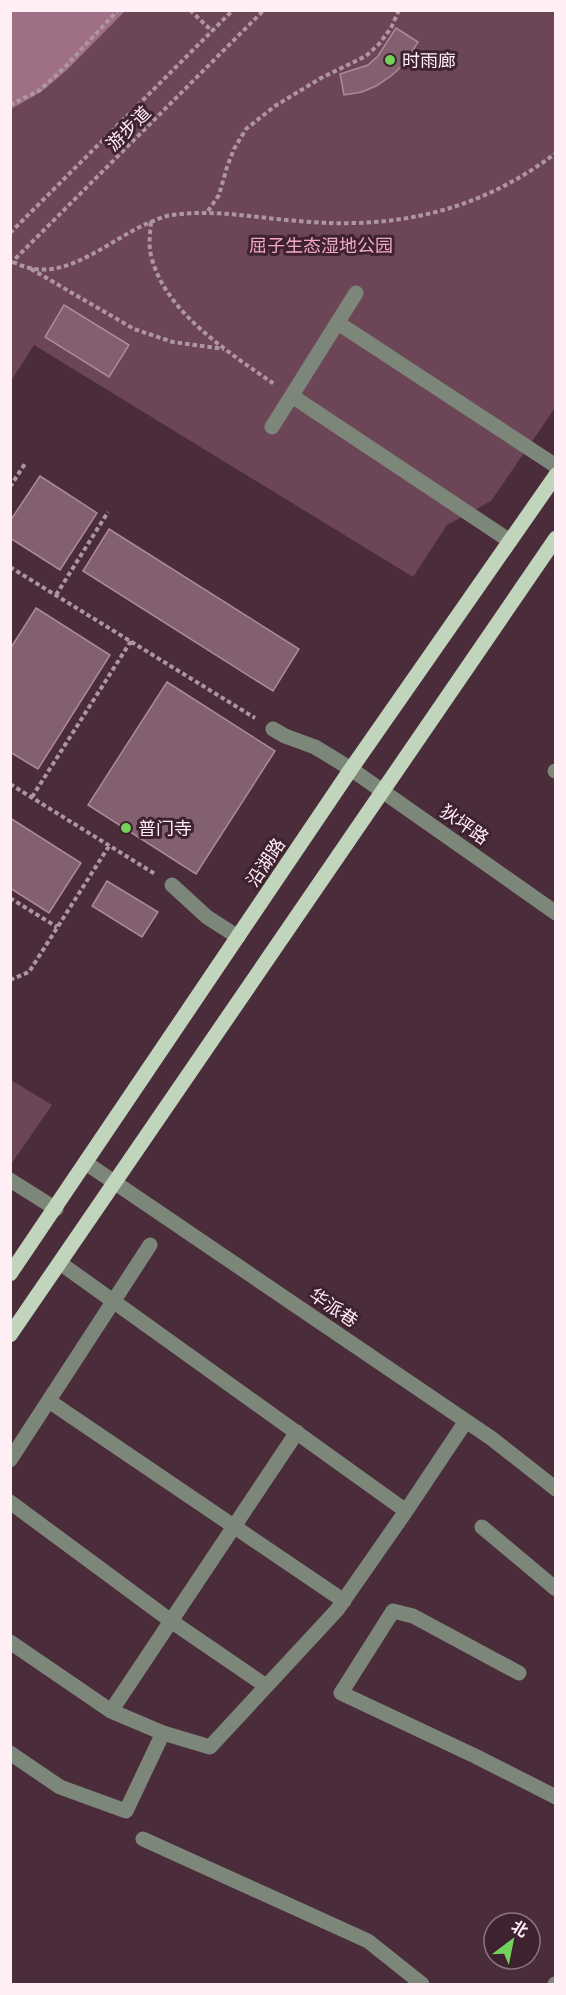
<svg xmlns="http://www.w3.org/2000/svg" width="566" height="1995" viewBox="0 0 566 1995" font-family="Ubuntu,'Noto Sans SC',sans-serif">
	<rect width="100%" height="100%" fill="#4a2c3a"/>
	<path fill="#6c4557" d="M11 11H555V408L491 501 447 525 413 577 34 345 11 381Z
		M11 1080 52 1105 12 1163 11 1178Z"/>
	<path fill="#9f7085" d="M11 10H125V11L67 70 41 92 11 109Z"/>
	<path fill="#82606f" stroke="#ae8a99" stroke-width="1.5" d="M396 28 418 42 404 64 391 76 376 86 362 92 344 95 340 74 368 65 378 56Z
		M64 305 129 345 109 377 45 337Z
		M40 476 97 513 60 570 10 538V521Z
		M109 529 299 649 273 691 83 571Z
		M36 608 110 655 38 769 10 752V649Z
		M167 682 275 751 196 874 88 805Z
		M10 818 81 863 49 913 10 888Z
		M107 881 158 912 142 937 92 906Z"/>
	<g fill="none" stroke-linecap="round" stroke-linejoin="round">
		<path stroke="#ad96a0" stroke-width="4" stroke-dasharray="4.5 3" stroke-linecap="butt" d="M190 10 212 31
			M10 105 40 90 65 67 118 10
			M208 211 219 195 227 167 234 149 246 129 275 106 321 78 366 56 379 44 391 28 399 10
			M151 222C150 235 148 247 152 259 167 314 230 353 274 384
			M10 233 233 10
			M13 262C18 264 24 267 30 268 69 278 112 239 146 224 154 221 163 216 172 215 215 209 256 218 299 221 394 230 478 212 556 153
			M10 264 264 10
			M31 269 134 329 173 342 224 349
			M10 487 26 462
			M10 567 255 718
			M56 595 108 512
			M10 784 155 874
			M32 797 131 641
			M10 898 57 927
			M10 980 29 972 109 846"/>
		<path stroke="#7c8679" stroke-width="15" d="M338 323 556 466
			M292 396 510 541
			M272 427 356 293
			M273 729 285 736 315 747 351 769 556 913
			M555 771H556
			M172 885 207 917 238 937
			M86 1163 491 1438 556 1489
			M10 1180 56 1209
			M60 1263 406 1511
			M49 1401 344 1601
			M10 1460 150 1245
			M10 1502 171 1621 266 1686
			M482 1527 556 1589
			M10 1642 111 1711 163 1733
			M519 1673 413 1616 393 1611 341 1693 475 1756 556 1797
			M111 1711 297 1432
			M10 1753 60 1787 126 1811 163 1733 210 1747 337 1610 406 1511 466 1421
			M143 1839 368 1941 422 1984
			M555 1984H556"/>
		<path stroke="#c0d5bb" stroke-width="15" d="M10 1274 351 769 556 475
			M10 1335 556 538"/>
	</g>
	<g fill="#73d25c" stroke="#3f2230" stroke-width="2">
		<circle cx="390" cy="60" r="6"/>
		<circle cx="126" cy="828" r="6"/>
	</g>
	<g text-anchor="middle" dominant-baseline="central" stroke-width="6" stroke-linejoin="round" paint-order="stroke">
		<g font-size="18" fill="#ffeff5" stroke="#3f2230" text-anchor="start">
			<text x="402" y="60">时雨廊</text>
			<text x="138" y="828">普门寺</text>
		</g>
		<g font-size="18" fill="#ffeff5" stroke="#3f2230">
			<text transform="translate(128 128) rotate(-45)">游步道</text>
			<text transform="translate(465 824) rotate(35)">狄坪路</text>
			<text transform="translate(265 862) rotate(-56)">沿湖路</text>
			<text transform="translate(334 1307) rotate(34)">华派巷</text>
		</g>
		<g font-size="18" fill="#f1a7c8" stroke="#3f2230">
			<text x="321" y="245">屈子生态湿地公园</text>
		</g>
	</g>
	<rect width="566" height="1995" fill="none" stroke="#ffeff5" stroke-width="24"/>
	<g transform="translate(512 1941) rotate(32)"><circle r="28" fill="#3f2230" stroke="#8c747f" stroke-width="1.5"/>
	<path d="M0-4.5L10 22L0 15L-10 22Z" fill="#73d25c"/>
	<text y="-9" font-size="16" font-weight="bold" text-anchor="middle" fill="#ffeff5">北</text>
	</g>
</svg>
